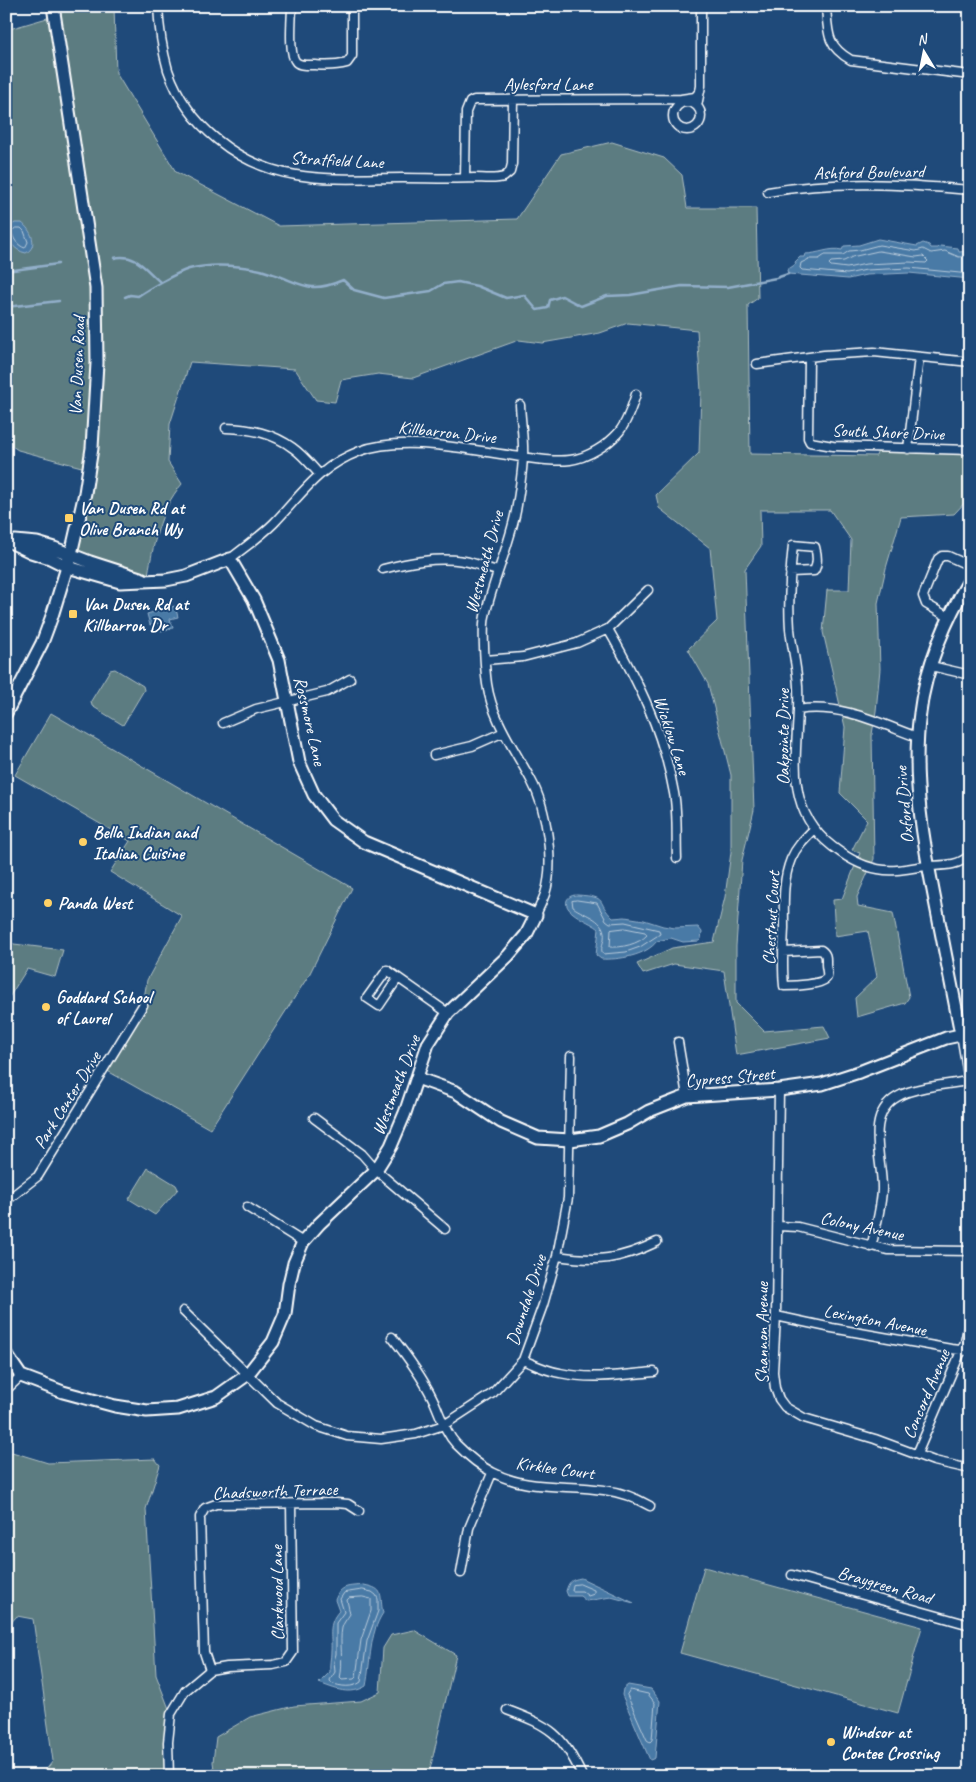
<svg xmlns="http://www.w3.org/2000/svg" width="976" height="1782" viewBox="0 0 976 1782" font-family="Caveat,sans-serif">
	<rect width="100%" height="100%" fill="#1f4a7a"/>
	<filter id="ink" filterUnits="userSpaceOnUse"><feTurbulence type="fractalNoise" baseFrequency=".02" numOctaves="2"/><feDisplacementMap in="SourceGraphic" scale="10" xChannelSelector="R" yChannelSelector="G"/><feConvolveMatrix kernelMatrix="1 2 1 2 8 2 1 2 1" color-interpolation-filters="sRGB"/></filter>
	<g filter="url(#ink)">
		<path fill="#5c7c81" stroke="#aebec0" d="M56 6H114L116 73 176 172 279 226 517 219 561 154 612 142 664 158 682 175 687 208H756L758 298 748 305 750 454 876 456 879 448 970 450V497L954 514 901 517 886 568 878 603 880 669 876 711 872 734 874 859 857 897 858 906 893 913 909 997 905 1003 857 1017 855 998 877 977 868 931 835 936 833 900 842 899 860 853 852 850 867 820 840 793 845 727 823 632 827 590H849L851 540 830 510H760L761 546 745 569 754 810 742 860 736 946V1003L764 1031 824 1026 830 1038 736 1055 724 971 674 964 643 974 637 964 672 948 714 942 725 897 731 852V775L708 684 688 649 717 621 710 548 659 508 656 495 699 453 701 391 697 330 628 323 600 333 542 343 519 340 413 378 378 374 341 380 335 402 316 400 295 369 190 362 170 424 168 462 182 484C159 510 153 547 147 580L71 554 89 469 18 450 6 442V30L54 16Z
			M115 669 143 686 144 690 123 725 92 706 91 701 110 670Z
			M51 713 352 888 309 975 210 1129 104 1069 143 1005 147 980 182 916 110 872 130 841 15 775Z
			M6 940 14 944 63 950 55 977 27 969 6 1002Z
			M148 1168 176 1185 178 1189 155 1215 129 1199Z
			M12 1452 48 1463 155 1459 160 1465 146 1509 156 1675 171 1714 169 1776H41L53 1761 33 1619 17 1616 6 1628V1461Z
			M704 1567 922 1627 898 1713 680 1653Z
			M414 1630 456 1655 429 1774 393 1768 391 1776H215L213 1762 216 1737 250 1717 294 1706 361 1701 380 1692 383 1648 391 1635Z"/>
		<path fill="#4a7aa6" stroke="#92afca" d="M15 223H22C31 230 39 246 26 253 14 251 6 239 6 228Z
			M878 239 917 246 923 243 929 245 931 248H938L940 246 958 248 959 252 970 251V279L909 273 866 275 848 279 788 274 787 270 796 264 795 262 800 257H804L805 254C818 254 830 247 842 250L844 246 859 245Z
			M175 606 178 617 170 619 173 628 161 631 159 623 150 625 147 614Z
			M577 895C610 897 595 901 613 918L625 917 644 920 663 926 675 928 698 927 702 932 701 939 699 941 683 942 671 938 657 941C646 956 618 960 601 959L596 955 599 929C592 922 562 913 567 900 569 896 573 895 577 895Z
			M581 1578 634 1603 611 1597 586 1601 580 1596H568L566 1591C569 1581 571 1580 581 1578Z
			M364 1585C386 1589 379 1595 383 1613 369 1634 371 1661 366 1686 350 1696 335 1689 319 1683L330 1672C329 1664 331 1658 331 1651 332 1636 327 1624 339 1611L335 1600C341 1584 349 1587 364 1585Z
			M628 1685 651 1689 660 1701 655 1758 650 1760 622 1695 623 1689Z"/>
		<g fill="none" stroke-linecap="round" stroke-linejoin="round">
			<path stroke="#b7cadb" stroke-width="1" d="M16 228H21L24 231 28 242 25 248C18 246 12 238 12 231Z
				M879 251 916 257 923 256 928 261 926 263 909 262 866 264 847 268 831 266 829 264 831 262 844 261 852 257Z
				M970 256 959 257 945 251 931 253 923 249 916 251 879 245 860 250 849 251 843 255H825L819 259H809L801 263 800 268 802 270 847 274 866 270 909 268 970 274
				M577 900 597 903 606 920 610 923 625 922 659 930 660 934 640 947 626 952 603 954C600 949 603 944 604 939 607 919 585 916 573 907L572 901Z
				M625 928 645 932 647 935C639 944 621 948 610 947L611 930Z
				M580 1584 594 1590V1594L588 1596 582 1591H572L573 1585Z
				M363 1590 372 1592 376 1595 378 1599V1611L367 1641 361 1682C353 1688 341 1687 331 1683L330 1680 335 1672 334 1661 336 1654V1623L344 1612 340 1599 344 1593Z
				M363 1597 371 1599V1611L361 1640 356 1677 354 1679 342 1680 340 1678C344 1663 339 1642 342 1628 343 1623 347 1619 350 1614L347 1600 349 1598Z
				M630 1690 648 1694 655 1703 652 1740 650 1742 647 1740 627 1695Z"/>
			<path stroke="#92afca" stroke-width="2.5" d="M114 258C136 253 145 269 160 282
				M6 271 58 264
				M125 297 130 295 138 296C150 288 176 273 189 269 211 263 248 265 270 273 302 283 308 295 343 280L354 290 384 298 431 291 443 284 458 282 477 286 506 298 524 295 537 310 548 308 550 300 562 296 581 306 607 296 630 295 682 286 728 287 776 278 788 274
				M6 307 59 301"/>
			<defs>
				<path id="street" d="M158 6C159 28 162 49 168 70 187 125 238 166 296 175 330 181 367 178 402 178 426 178 450 179 474 178 483 178 495 180 504 177L510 172 512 164 513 99
					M292 6C292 17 288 54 296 62 300 66 309 65 315 65 326 66 336 66 347 63L352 56V6
					M826 6C828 32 826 46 851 60L970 75
					M673 116a14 14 0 1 1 28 0a14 14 0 1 1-28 0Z
					M697 106 701 86V6
					M465 178 466 112 470 102 474 100 681 99 695 97 700 91
					M768 192C835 180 903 184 970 190
					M809 357 808 438 810 442 833 446 970 450
					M757 364 824 355 874 352 970 362
					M520 405C521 423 524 441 523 458 522 475 519 494 516 511 509 547 493 580 485 616 482 629 485 670 487 684 492 719 515 750 531 780 547 809 555 863 545 894 542 902 539 908 536 915
					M226 428C251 429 273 433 293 448 303 455 311 465 319 474
					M908 449 919 357
					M230 559C245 547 261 536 274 523 303 493 318 467 360 451 403 434 474 451 521 457 537 459 554 462 570 460 587 458 608 445 619 432 627 422 632 407 636 394
					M383 569C410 562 436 557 464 561 475 563 486 568 497 571
					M790 572 814 571C818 564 817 554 815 547L793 545C790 573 788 601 790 629 792 648 797 667 798 686 801 749 776 810 840 852 857 864 876 872 897 870 907 869 917 867 927 866 943 865 957 867 970 855
					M950 618 926 604 923 596 938 559 942 556H948L970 566
					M608 629C639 683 663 731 674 793 678 814 676 837 677 858
					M485 660 523 657 577 643 608 629 648 590
					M931 666 970 675
					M798 710C840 703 879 723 917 737
					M223 723 256 709 327 692 350 679
					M434 755 472 746 504 732
					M783 952 821 950C827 954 826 958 826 964 826 968 828 973 827 977 824 985 793 986 784 986 782 967 783 948 784 928 784 906 782 881 791 859 796 847 805 838 814 829
					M398 978 379 1006 367 998 387 970 448 1013
					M961 1034 970 1087
					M678 1042 687 1096
					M779 1090 776 1316 773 1372 775 1388 779 1399 785 1407 804 1418 875 1439 934 1461 970 1469
					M314 1118 362 1154 376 1170 445 1229
					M6 1201 38 1176 143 1005
					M247 1207 303 1242
					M778 1226 798 1227 888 1250 970 1251
					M871 1247C876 1228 881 1209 882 1190 883 1160 864 1116 897 1097 914 1087 949 1084 969 1081
					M557 1256C598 1262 619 1260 657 1242
					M183 1311 277 1403 316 1426 347 1436 381 1439 416 1434 444 1425 493 1393 523 1360 543 1305 557 1256 568 1198 571 1056
					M776 1316 832 1328 951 1349 970 1351
					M392 1337C407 1356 421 1375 432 1397 440 1413 444 1431 456 1444 466 1454 480 1466 492 1472 526 1491 567 1484 604 1490 621 1492 636 1498 650 1506
					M523 1360C535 1365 547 1371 560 1373 591 1380 623 1375 654 1372
					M6 1390 21 1376
					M917 1454 965 1342 970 1318
					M461 1573 469 1528 492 1473
					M792 1575 970 1625
					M210 1670 204 1652 200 1517 205 1508 216 1504 336 1503 348 1504 359 1511
					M507 1710C550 1726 563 1734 582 1776
					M169 1776 168 1742 171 1714 185 1691 210 1670 227 1667 273 1665 286 1662 293 1652 291 1504"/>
				<path id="secondary" d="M15 541 37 543 54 548 90 562 143 579
					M6 713 42 643 52 616 71 554 85 493 92 448 97 363 96 288 53 6
					M961 1034C953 993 945 952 937 911 924 846 911 779 920 713 925 668 947 617 970 579
					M417 1078 456 1092 501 1122 538 1138 570 1140 599 1136 627 1124 649 1111 687 1096 779 1090 822 1084 859 1072 946 1038 970 1033
					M6 1354 21 1376 63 1392 115 1406 147 1411 178 1409 216 1397 247 1375 273 1342 285 1314 289 1284 294 1263 303 1242 319 1224 376 1170 391 1146 405 1113 428 1044 448 1013 508 956 526 935 536 915 364 842 333 820 314 795 299 762 279 660 254 600 230 559 186 576 166 580 120 582 68 567 50 558 31 552 8 541"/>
			</defs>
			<use href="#street" stroke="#fff" stroke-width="11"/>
			<use href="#secondary" stroke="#fff" stroke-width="15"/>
			<use href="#street" stroke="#1f4a7a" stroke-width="8"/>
			<use href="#secondary" stroke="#1f4a7a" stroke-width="11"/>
		</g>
	</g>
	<g fill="#ffd166" stroke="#1f4a7a" stroke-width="2">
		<rect x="64" y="513" width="10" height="10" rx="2.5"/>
		<rect x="68" y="609" width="10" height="10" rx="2.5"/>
		<circle cx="83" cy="842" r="5"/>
		<circle cx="48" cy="903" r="5"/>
		<circle cx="46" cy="1007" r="5"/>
		<circle cx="831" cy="1742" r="5"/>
	</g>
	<g text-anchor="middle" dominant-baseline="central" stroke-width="4" stroke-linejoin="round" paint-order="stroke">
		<g font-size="18" fill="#fff" stroke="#1f4a7a">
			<text x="548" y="84">Aylesford Lane</text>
			<text transform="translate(337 160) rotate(3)">Stratfield Lane</text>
			<text transform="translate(869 172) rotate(-1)">Ashford Boulevard</text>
			<text transform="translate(77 366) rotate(-88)">Van Dusen Road</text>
			<text transform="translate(447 432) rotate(6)">Killbarron Drive</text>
			<text transform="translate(888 432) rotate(2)">South Shore Drive</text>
			<text transform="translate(484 562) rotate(-75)">Westmeath Drive</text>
			<text transform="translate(310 721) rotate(77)">Rossmore Lane</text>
			<text transform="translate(672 735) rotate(72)">Wicklow Lane</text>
			<text transform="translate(783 737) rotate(-90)">Oakpointe Drive</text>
			<text transform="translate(904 805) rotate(-95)">Oxford Drive</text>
			<text transform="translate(771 918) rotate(-87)">Chestnut Court</text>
			<text transform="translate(730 1077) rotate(-5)">Cypress Street</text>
			<text transform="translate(396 1085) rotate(-69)">Westmeath Drive</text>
			<text transform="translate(67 1100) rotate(-58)">Park Center Drive</text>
			<text transform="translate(862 1226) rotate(12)">Colony Avenue</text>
			<text transform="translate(526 1300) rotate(-72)">Downdale Drive</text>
			<text transform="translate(875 1320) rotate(11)">Lexington Avenue</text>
			<text transform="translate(762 1333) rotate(-90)">Shannon Avenue</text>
			<text transform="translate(926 1394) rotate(-67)">Concord Avenue</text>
			<text transform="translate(555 1468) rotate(8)">Kirklee Court</text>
			<text transform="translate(275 1491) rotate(-2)">Chadsworth Terrace</text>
			<text transform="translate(885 1585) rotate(16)">Braygreen Road</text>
			<text transform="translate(277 1593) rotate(-91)">Clarkwood Lane</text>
		</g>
		<g font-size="18" font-weight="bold" fill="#fff" stroke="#1f4a7a" text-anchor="start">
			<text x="79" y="508">Van Dusen Rd at<tspan x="79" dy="21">Olive Branch Wy</tspan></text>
			<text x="83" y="604">Van Dusen Rd at<tspan x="83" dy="21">Killbarron Dr</tspan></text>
			<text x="93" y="832">Bella Indian and<tspan x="93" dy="21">Italian Cuisine</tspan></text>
			<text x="58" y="903">Panda West</text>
			<text x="56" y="997">Goddard School<tspan x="56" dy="21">of Laurel</tspan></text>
			<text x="841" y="1732">Windsor at<tspan x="841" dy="21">Contee Crossing</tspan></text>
		</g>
	</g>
	<rect width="976" height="1782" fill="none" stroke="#1f4a7a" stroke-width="25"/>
	<rect x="12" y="12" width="951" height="1757" fill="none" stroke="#fff" stroke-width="2" filter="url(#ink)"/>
	<g transform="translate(924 52) rotate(350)" stroke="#1f4a7a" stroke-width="4" paint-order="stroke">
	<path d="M0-4L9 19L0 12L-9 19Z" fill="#ffffff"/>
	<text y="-8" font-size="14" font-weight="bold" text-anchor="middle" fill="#ffffff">N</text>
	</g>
</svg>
